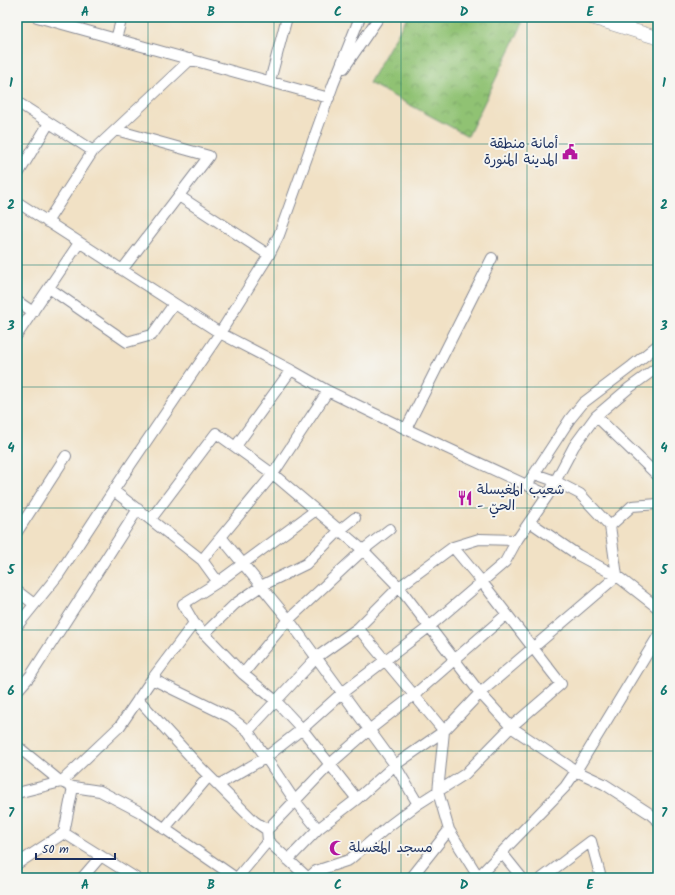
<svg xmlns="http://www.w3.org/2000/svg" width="675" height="895" viewBox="0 0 675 895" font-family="Kalam,'Playpen Sans Arabic',sans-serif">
	<defs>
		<pattern id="park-crowns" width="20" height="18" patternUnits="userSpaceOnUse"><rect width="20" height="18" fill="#90c273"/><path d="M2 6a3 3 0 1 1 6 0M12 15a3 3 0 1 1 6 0" fill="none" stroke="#759e62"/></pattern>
	</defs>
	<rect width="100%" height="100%" fill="#f6f6f2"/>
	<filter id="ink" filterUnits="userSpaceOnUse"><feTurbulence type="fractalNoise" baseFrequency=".025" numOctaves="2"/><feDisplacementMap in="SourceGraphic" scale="8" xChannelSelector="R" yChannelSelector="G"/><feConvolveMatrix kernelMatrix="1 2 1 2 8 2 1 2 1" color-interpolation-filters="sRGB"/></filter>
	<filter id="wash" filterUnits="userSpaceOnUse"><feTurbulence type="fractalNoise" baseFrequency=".012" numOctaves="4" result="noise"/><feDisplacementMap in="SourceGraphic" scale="16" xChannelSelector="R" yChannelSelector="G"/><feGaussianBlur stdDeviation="0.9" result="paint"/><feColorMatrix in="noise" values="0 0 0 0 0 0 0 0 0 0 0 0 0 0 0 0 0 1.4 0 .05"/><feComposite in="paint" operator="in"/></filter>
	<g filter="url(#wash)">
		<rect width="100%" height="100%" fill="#f1e1c5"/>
		<path fill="url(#park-crowns)" stroke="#567868" d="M407 17H500L523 23 468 136 369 83Z"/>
	</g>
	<g filter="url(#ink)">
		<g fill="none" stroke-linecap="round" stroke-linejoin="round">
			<defs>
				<path id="minor" d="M37 17 329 98
					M116 39 122 17
					M344 68 379 17
					M270 81 287 17
					M17 102 93 151
					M116 130 209 156 122 270
					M17 176 49 123
					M179 196 269 255
					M17 202 220 333 291 370 328 391 406 429 548 495
					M47 222 93 151 191 59
					M49 288 127 342 152 335 174 304
					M17 301 33 312
					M17 335 79 243
					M596 416 658 476
					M406 429 492 258
					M236 446 291 370
					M535 474 555 481 580 494 610 526
					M527 485 570 419 583 403 632 366 658 345
					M114 491 202 560 218 582
					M316 510 218 582 183 604 194 623 243 674 276 701 302 729 357 799
					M151 519 216 433 273 474 363 550 399 587 480 693 511 727 576 771 604 784 649 813 658 821
					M530 522 578 555 617 576 658 608
					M17 532 66 456
					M221 537 289 620 395 765 418 804
					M202 560 273 474 328 391
					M17 591 34 604
					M17 626 59 574 131 464 220 333 269 255 279 235 333 85 360 17
					M358 628 444 731 438 792 449 830 479 878
					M204 634 235 604 261 586 306 564 340 530 355 518
					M243 674 286 622 363 550 390 529
					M152 679 230 717 248 731 295 801 318 829
					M17 691 31 675 138 509
					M138 699 200 767 254 821 267 830 268 841 308 878 316 871 349 860 390 825 418 804 465 774 511 727 561 684 482 582 453 547
					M248 731 317 657 358 628 399 587 453 547 479 539 517 540
					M17 746 61 782 73 787 100 791 142 813 236 878
					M218 785 265 758 302 729 342 693 429 627 505 562 517 540 548 495 574 446 596 416 629 388 658 367
					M17 793 61 782 120 726 152 679 194 623
					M164 829 209 776
					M267 830 330 764 369 730 414 695 507 614
					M64 833 136 878
					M502 853 522 878
					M288 860 318 829 357 799 395 765 444 731 480 693 617 576 610 526 632 506 658 504
					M17 864 64 833 73 787
					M82 878 101 856
					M237 878 268 841
					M411 878 449 830
					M477 878 565 787 576 771 658 636
					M542 878 591 841 601 878"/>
				<path id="major" d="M590 17 658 38"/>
			</defs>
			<use href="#minor" stroke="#868892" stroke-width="12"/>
			<use href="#major" stroke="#868892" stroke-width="14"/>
			<use href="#minor" stroke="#fff" stroke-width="10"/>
			<use href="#major" stroke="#fff" stroke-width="13"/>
		</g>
	</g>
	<path fill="none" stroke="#0f766e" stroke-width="1" stroke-opacity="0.55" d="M148 17V878M274 17V878M401 17V878M527 17V878M17 144H658M17 265H658M17 387H658M17 508H658M17 630H658M17 751H658"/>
	<defs>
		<symbol id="civic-bare" viewBox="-9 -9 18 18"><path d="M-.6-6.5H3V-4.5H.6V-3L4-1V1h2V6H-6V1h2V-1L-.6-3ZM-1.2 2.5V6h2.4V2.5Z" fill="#b5179e" stroke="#f6f6f2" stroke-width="2.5" paint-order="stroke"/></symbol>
		<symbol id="restaurant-bare" viewBox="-9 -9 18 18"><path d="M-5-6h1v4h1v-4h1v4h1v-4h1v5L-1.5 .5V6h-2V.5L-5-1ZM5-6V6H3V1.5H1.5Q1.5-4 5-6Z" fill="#b5179e" stroke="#f6f6f2" stroke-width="2.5" paint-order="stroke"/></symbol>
		<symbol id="mosque-bare" viewBox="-9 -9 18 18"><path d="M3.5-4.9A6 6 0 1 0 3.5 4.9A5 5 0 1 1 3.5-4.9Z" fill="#b5179e" stroke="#f6f6f2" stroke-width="2.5" paint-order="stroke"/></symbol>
	</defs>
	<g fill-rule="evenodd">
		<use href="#civic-bare" x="559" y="141" width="22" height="22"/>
		<use href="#restaurant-bare" x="454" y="487" width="22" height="22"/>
		<use href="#mosque-bare" x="326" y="837" width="22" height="22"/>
	</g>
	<g text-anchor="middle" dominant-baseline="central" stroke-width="4" stroke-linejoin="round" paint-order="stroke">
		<g font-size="14" fill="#1b2f5e" stroke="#f6f6f2" text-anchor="start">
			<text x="558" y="144" text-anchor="end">أمانة منطقة<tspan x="558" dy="16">المدينة المنورة</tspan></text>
			<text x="477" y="490">شعيب المغيسلة<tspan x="477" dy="16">- الحيّ</tspan></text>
			<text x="349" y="848">مسجد المغسلة</text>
		</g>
	</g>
	<rect width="675" height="895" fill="none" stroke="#f6f6f2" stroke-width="44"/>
	<path d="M36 853v6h79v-6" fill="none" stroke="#1b2f5e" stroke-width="2"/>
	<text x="42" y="853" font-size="12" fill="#1b2f5e" stroke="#f6f6f2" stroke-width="3" paint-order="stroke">50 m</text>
	<rect x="22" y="22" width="631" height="851" fill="none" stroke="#0f766e" stroke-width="1.5"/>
	<g font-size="13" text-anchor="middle" font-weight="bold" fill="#0f766e">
		<text x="85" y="16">A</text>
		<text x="211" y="16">B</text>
		<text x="338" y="16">C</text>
		<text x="464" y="16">D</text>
		<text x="590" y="16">E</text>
		<text x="11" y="87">1</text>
		<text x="664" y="87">1</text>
		<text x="11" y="209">2</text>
		<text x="664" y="209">2</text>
		<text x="11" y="330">3</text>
		<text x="664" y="330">3</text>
		<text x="11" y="452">4</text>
		<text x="664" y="452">4</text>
		<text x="11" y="574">5</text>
		<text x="664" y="574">5</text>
		<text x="11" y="695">6</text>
		<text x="664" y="695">6</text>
		<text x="11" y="817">7</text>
		<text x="664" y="817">7</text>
		<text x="85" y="889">A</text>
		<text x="211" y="889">B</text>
		<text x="338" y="889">C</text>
		<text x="464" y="889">D</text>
		<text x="590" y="889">E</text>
	</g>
</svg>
